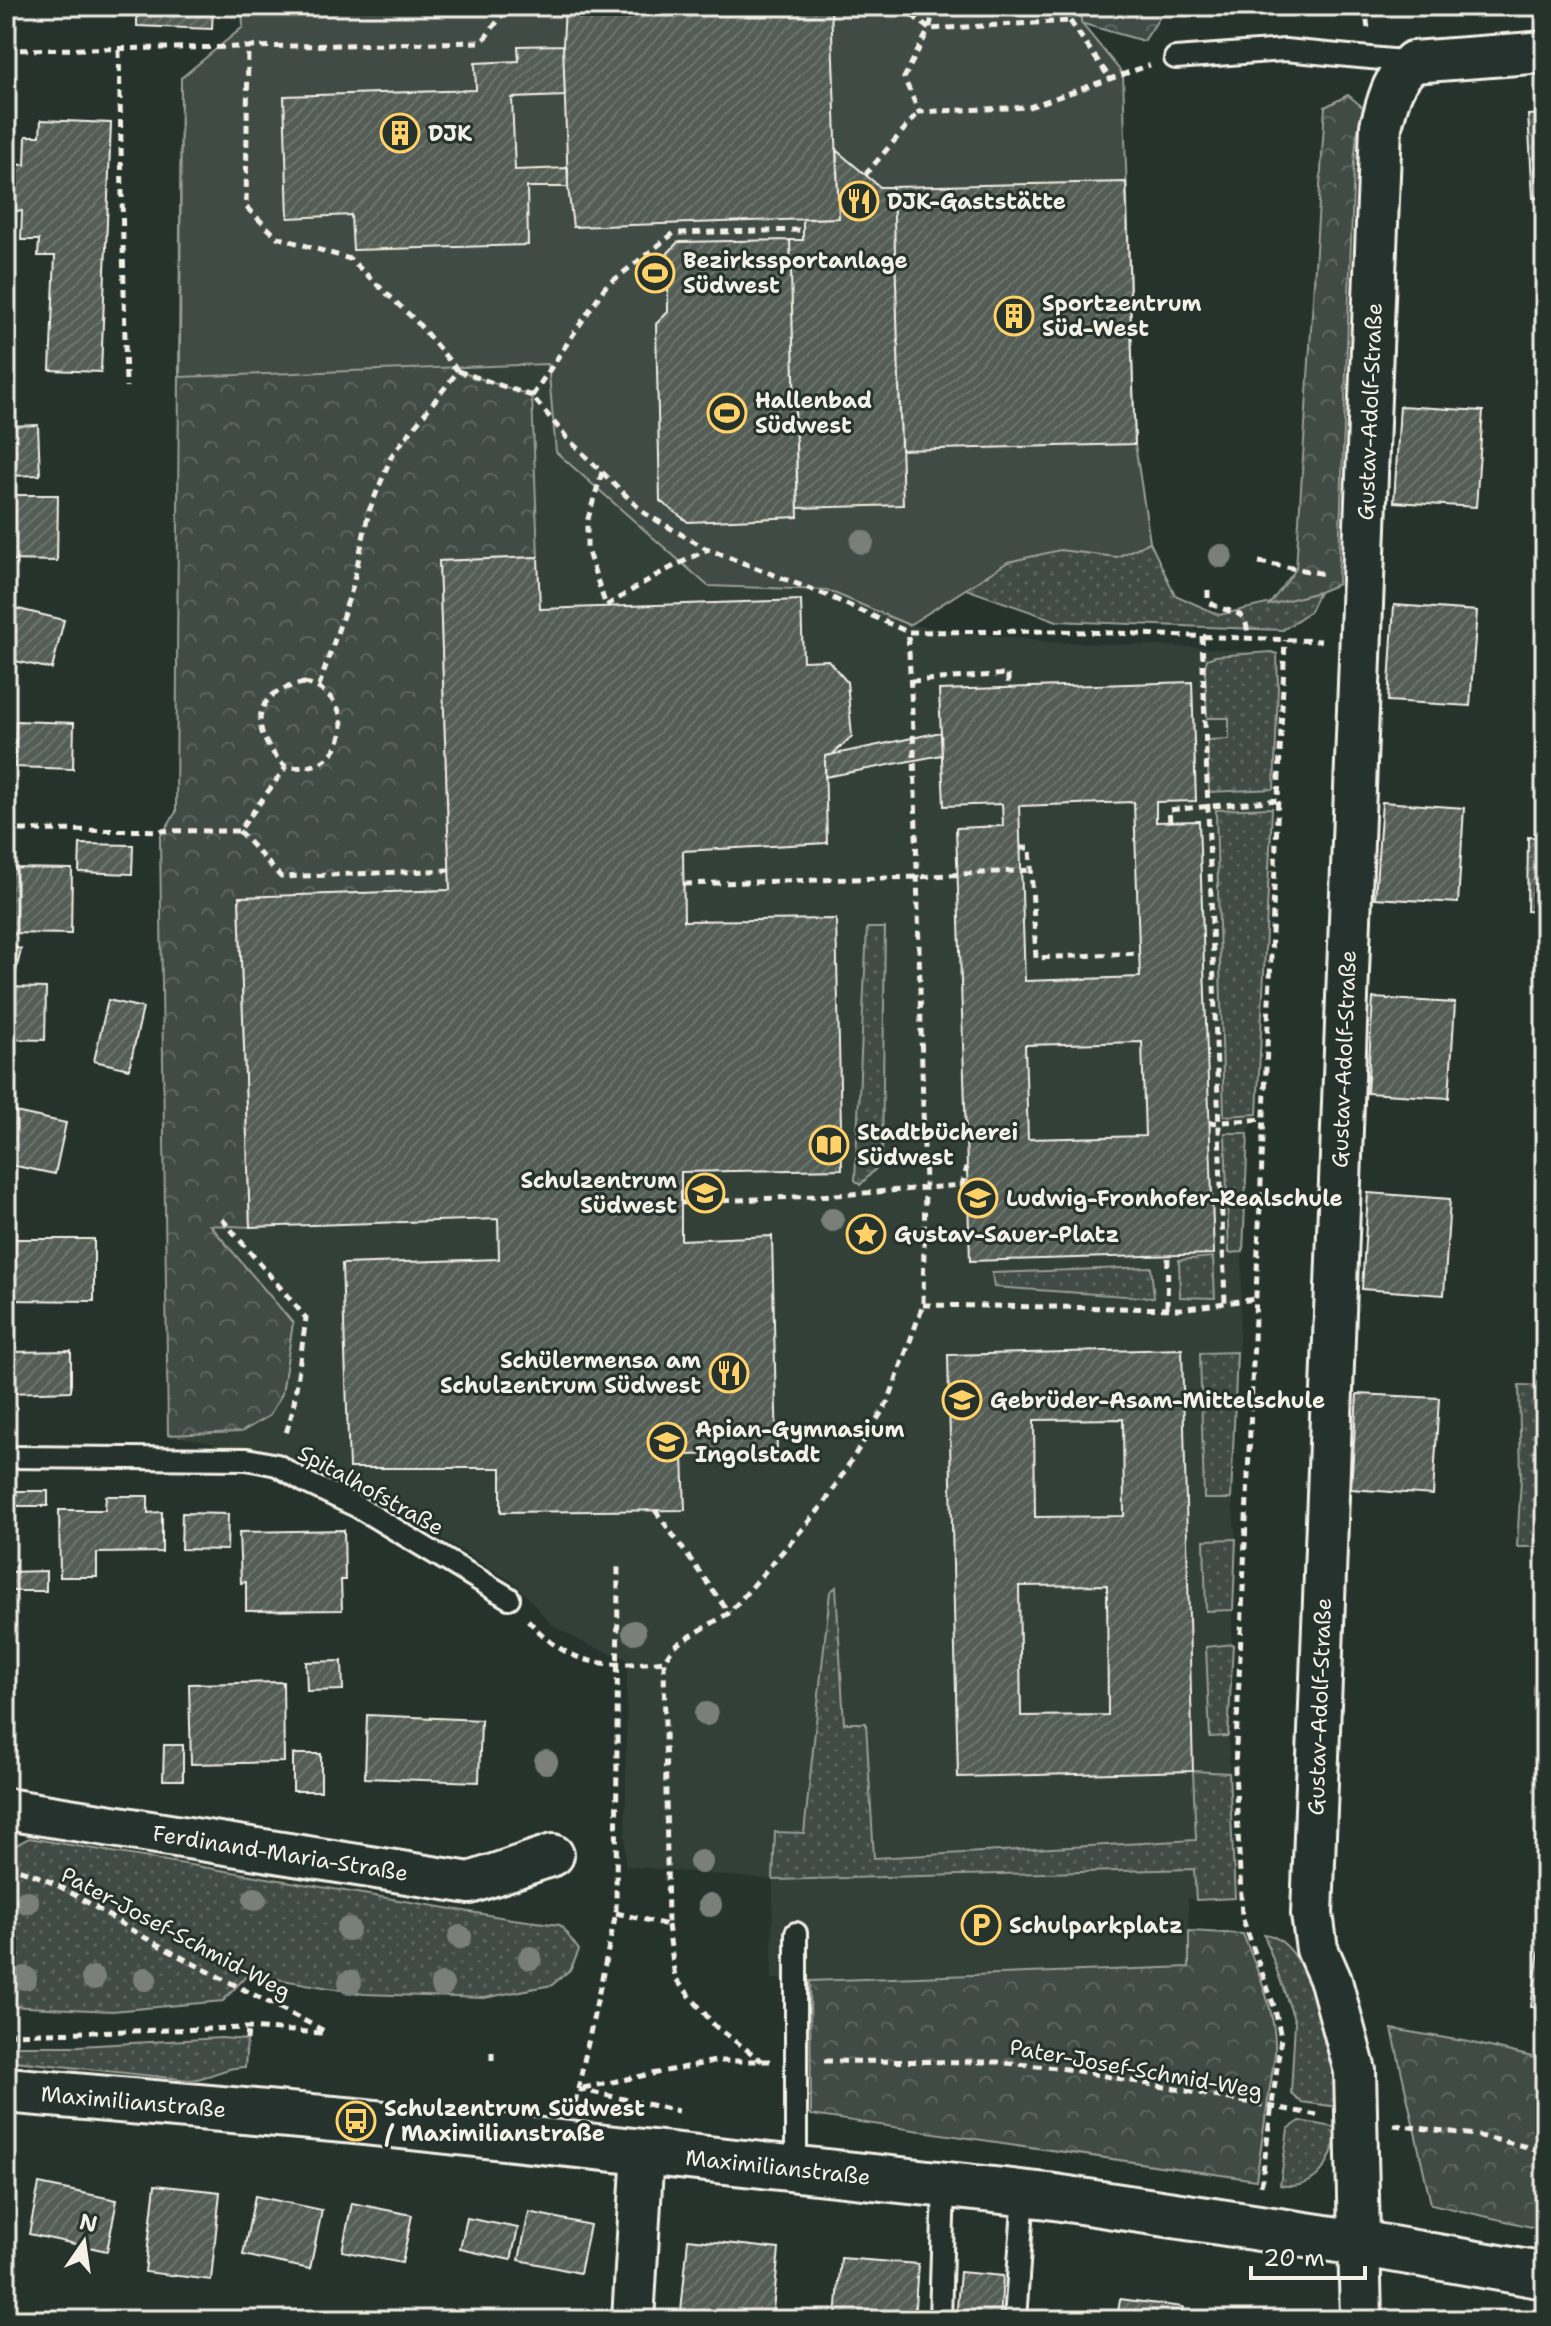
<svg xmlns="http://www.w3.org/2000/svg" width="1551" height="2326" viewBox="0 0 1551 2326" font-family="'Shantell Sans',sans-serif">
	<defs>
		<pattern id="grass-dots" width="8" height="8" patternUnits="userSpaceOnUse" patternTransform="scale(2)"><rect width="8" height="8" fill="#414b45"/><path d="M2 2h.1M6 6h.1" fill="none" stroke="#5d6560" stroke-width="1.8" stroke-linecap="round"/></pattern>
		<pattern id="forest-crowns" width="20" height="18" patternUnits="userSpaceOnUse" patternTransform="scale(2)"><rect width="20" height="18" fill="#414b45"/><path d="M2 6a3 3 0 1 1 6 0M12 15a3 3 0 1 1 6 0" fill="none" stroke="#5d6560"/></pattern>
		<pattern id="building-hatch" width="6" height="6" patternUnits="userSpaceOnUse" patternTransform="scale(2)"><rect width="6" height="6" fill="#525c55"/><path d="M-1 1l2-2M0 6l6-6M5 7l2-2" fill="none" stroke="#6c746d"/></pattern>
	</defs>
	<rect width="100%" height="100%" fill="#26332d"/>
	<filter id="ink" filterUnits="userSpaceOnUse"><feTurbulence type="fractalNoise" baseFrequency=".0125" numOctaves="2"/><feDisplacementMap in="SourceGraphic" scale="16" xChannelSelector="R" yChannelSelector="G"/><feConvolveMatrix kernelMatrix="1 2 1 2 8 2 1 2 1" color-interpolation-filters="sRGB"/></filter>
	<g filter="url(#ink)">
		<path fill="#333f39" d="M548 364 557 452 708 586 827 590 909 625 1051 642 1193 647 1277 654 1275 786 1257 1114 1248 1133 1232 1499 1236 1539 1228 1736 1235 1898 1196 1900 1188 1898 1190 1967 810 1981 772 1979 773 1880 625 1866 627 1659 586 1644 553 1626 516 1584 365 1492 272 1451 239 1448 168 1435 160 837 176 812 180 377Z"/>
		<path fill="url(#grass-dots)" stroke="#9a9e96" stroke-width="2" d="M797 517 1117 557 1150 542 1175 595 1219 615 1319 592 1310 611 1283 630 1057 621 926 575Z
			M1271 652 1277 654 1278 687 1274 789 1209 792 1207 740 1229 739V718H1207L1205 667 1207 659 1215 656Z
			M1272 808 1257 1114 1224 1116 1216 810Z
			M867 928H885L882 1162 860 1185 855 1180Z
			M1225 1133H1248L1243 1252 1229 1253Z
			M1213 1257 1215 1298 1180 1297 1179 1260Z
			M1151 1267 1154 1298 994 1287 992 1273Z
			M1237 1352 1231 1499H1204L1200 1353Z
			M1519 1385 1545 1386V1547H1517L1521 1478Z
			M1236 1539 1233 1610 1206 1611 1204 1540Z
			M836 1587 844 1723H866L874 1858 1196 1840 1193 1771 1229 1773 1235 1898 1196 1900 1194 1869 773 1880 775 1832 804 1833 830 1592Z
			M1233 1644 1228 1736 1210 1737 1206 1647Z
			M29 1838 512 1919 560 1925 579 1950 571 1969 552 1985 484 1998 364 1994 248 1974 223 2001 112 2011 6 2006V1850Z
			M1264 1934C1313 1940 1337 2067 1339 2107L1301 2102 1291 2093 1295 2022Z
			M221 2038 247 2040 245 2067C226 2066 209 2079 189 2080L6 2060V2046H79Z
			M1300 2121 1338 2128C1333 2160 1318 2192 1280 2185L1288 2129Z"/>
		<path fill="url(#forest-crowns)" stroke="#9a9e96" stroke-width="2" d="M1081 6H1167L1144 41 1080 23Z
			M181 78 620 361 416 321 458 371 532 396 538 557 439 561 450 890 239 898 250 1227 210 1225 293 1323 282 1394 269 1416 241 1432 168 1435 160 837 176 812Z
			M1348 95 1365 109 1357 134 1354 163 1338 584 1319 592 1269 605 1296 569 1325 107Z
			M1189 1931 1243 1934C1258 1973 1277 2012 1275 2054L1256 2180 811 2115 810 1981 1189 1967Z
			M1392 2029 1469 2042 1545 2060V2230L1431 2204Z"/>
		<path fill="#414b45" stroke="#9a9e96" stroke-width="2" d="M242 6H1081V23L1123 74 1135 444 1150 542 1117 557 1060 550 1008 562 909 625 827 590 708 586 556 452 548 364 180 377 181 78 243 27Z"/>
		<path fill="url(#building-hatch)" stroke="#f4f1e8" stroke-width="2" fill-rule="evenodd" d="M66 6H213L212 29 137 26V8Z
			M565 6H831L839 218 573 227 568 187 563 45Z
			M563 45 565 96 512 98 515 170 568 168V187H527L528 245 353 250 351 215 288 218 284 96 476 90 475 63 519 61 518 46Z
			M1545 114V198H1533L1528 115Z
			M41 120 111 123 101 372 50 370 55 256H38L39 240H21L22 211 8 210 10 164 25 165 26 136H40Z
			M836 150 880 187H893L903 505 798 508 790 240H803V219L839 218Z
			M1126 182 1135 444 901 450 893 187Z
			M790 240 798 517 688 522 660 501 656 324 668 312V253L678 242Z
			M1400 406 1483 411 1476 507 1394 502Z
			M38 425 40 475 6 476V426Z
			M6 495H58L57 561 6 560Z
			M538 557 540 609 801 600 803 661 828 660 847 682 852 736 832 755 825 756 827 843 683 851 684 921 836 919 842 1169 681 1172V1240L772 1236 777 1453 683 1455 685 1510 501 1512V1468H349L342 1264 499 1259 498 1219 250 1227 239 897 450 890 439 561Z
			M1394 605 1477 611 1470 706 1388 701Z
			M6 606 64 620 52 669 6 659Z
			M1192 682 1196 801 1156 802V822L1199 821 1214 1254 970 1261 956 828 1003 826 1002 804 944 806 939 690ZM1134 802 1140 977 1025 981 1019 806ZM1142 1042 1145 1136 1028 1139 1025 1045Z
			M16 721 74 723 73 769 15 767Z
			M941 732 942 755 825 777V756Z
			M1382 802 1464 808 1458 903 1375 898Z
			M1528 837 1545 838V912L1527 911Z
			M80 844 133 845 132 874 79 872Z
			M6 868 72 869 71 934 6 933Z
			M6 945 21 949 14 980 6 978Z
			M6 987 46 988 45 1040 6 1039Z
			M1373 998 1455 1003 1449 1098 1367 1093Z
			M108 1000 143 1008 129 1069 94 1061Z
			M6 1110 66 1123 55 1174 6 1164Z
			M1368 1193 1450 1199 1444 1295 1362 1289Z
			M6 1239H94V1301L6 1300Z
			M1182 1349 1193 1771 958 1777 948 1355ZM1123 1419 1124 1516 1035 1517 1034 1420ZM1107 1585 1108 1715 1021 1716 1019 1586Z
			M71 1351V1391L9 1393V1352Z
			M1357 1394 1439 1398 1433 1495 1351 1489Z
			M14 1491H48V1506H14Z
			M106 1496H148V1513L162 1512V1552L97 1553V1577H60L59 1510H105Z
			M182 1513 228 1514 227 1550 181 1549Z
			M344 1530 345 1580H341L342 1610 246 1611V1582L241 1583 239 1532Z
			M46 1571V1591H6V1572Z
			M342 1661 343 1690 307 1691 306 1662Z
			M283 1682 284 1762 191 1764 189 1684Z
			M367 1715 481 1720 479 1782 365 1778Z
			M1545 1728V1777L1542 1776Z
			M164 1745H183V1780H163Z
			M293 1754H321V1791H293Z
			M1541 1935H1545V2009L1531 2007Z
			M39 2184 117 2200 107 2251 29 2234Z
			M155 2185 220 2192 211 2280 145 2272Z
			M255 2196 322 2210 310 2269 243 2255Z
			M352 2203 412 2215 402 2263 342 2251Z
			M529 2212 590 2225 580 2273 519 2260Z
			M467 2218 518 2228 511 2260 460 2249Z
			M688 2239 779 2249 772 2320 681 2312Z
			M841 2258 918 2264 914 2320 836 2317Z
			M960 2272 1003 2276 1000 2320H956Z
			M1120 2299 1183 2307 1181 2320H1117Z"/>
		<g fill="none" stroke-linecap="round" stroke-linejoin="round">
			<defs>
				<path id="service" d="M1175 58 1285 50 1413 62
					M6 1457 247 1459 277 1465 307 1483 358 1507 509 1598
					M796 2168V1933
					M940 2320 944 2184
					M1015 2320 1024 2193"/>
				<g id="minor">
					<path id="s1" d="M6 1809 470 1883 553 1855"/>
					<path d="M633 2320 643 2151"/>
					<path id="s2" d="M1361 2320 1355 2071 1331 1981 1317 1949 1312 1914C1332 1318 1357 722 1381 126 1388 101 1392 79 1413 62L1545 52"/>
				</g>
				<g id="tertiary">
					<path id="s3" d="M6 2090 356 2121 1048 2196 1358 2243 1545 2276"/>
				</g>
			</defs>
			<use href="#service" stroke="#f4f1e8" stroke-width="26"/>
			<use href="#minor" stroke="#f4f1e8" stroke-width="46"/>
			<use href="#tertiary" stroke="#f4f1e8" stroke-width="50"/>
			<path stroke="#f4f1e8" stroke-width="5" stroke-dasharray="8 6" stroke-linecap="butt" d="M901 6 929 29 904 78 919 112 1029 107 1150 65
				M935 6 929 29 1070 21V6
				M1365 6 1368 29
				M1070 21 1109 77
				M6 50 248 47
				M119 50 126 387
				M865 175 919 112
				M458 371 532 396 568 439 644 513 707 549 826 595 908 632
				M532 396 605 287 674 233 803 230
				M602 472 587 522V549L606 606 655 576 706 550
				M1259 562 1325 574
				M1208 590V601C1230 618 1247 603 1248 638
				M1202 636 1225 1303
				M911 681 1008 674V687
				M304 683C340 690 356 732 327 758 316 768 300 768 286 767 249 733 249 692 304 683Z
				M319 686 352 589 369 511 392 455 458 371 416 321 350 259 277 237 246 207 248 47 482 42 509 6
				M1170 822 1169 810 1278 800
				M6 830 239 831 286 767
				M239 831 281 877 450 870
				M1020 848H1030L1036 958 1139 953
				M684 884 917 877 1030 870
				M1209 1123 1264 1119
				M962 1185 968 1202
				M681 1203 852 1194 962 1185 967 1167
				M222 1219 306 1318 293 1410 285 1437
				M923 1305 1180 1309 1255 1299
				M1167 1308 1168 1255
				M655 1510 729 1613
				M528 1620C569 1667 605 1668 664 1661
				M6 1866C56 1877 98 1911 142 1936 203 1970 266 2000 328 2033
				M616 1913 668 1925 664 1661 674 1646 729 1613 824 1504 888 1402 923 1305 925 1187 914 752 908 632 1059 631 1321 641
				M668 1925 675 1978 715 2026 762 2061
				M6 2034 248 2028 323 2033
				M247 2040 248 2028
				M492 2060V2052
				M824 2061 997 2062 1067 2069 1317 2115
				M583 2088 715 2061H770
				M578 2089 678 2111
				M575 2103 616 1913 618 1564
				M1394 2125 1476 2135 1545 2151
				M1261 2186 1281 2038 1275 2009 1242 1917 1235 1769 1285 640"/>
			<use href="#service" stroke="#26332d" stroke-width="20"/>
			<use href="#minor" stroke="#26332d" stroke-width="40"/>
			<use href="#tertiary" stroke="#26332d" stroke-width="44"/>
		</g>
		<g fill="#7a8079">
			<circle cx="862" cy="542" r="12"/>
			<circle cx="1221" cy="556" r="12"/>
			<circle cx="832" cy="1220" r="12"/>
			<circle cx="634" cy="1632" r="12"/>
			<circle cx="706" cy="1714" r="12"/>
			<circle cx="546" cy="1762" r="12"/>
			<circle cx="701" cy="1862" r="12"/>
			<circle cx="255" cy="1899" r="12"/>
			<circle cx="27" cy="1902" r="12"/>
			<circle cx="710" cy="1905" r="12"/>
			<circle cx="348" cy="1929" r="12"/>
			<circle cx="460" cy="1937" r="12"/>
			<circle cx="530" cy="1958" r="12"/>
			<circle cx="25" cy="1978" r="12"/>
			<circle cx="93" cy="1978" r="12"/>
			<circle cx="145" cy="1979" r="12"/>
			<circle cx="350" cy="1982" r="12"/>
			<circle cx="442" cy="1985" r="12"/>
		</g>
	</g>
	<defs>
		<symbol id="building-ring" viewBox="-11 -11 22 22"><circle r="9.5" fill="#26332d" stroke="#ffd166" stroke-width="1.5"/><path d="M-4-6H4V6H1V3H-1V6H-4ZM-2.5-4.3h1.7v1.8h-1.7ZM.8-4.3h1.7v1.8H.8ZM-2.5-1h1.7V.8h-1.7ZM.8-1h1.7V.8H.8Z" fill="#ffd166"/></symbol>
		<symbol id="restaurant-ring" viewBox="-11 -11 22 22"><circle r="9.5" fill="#26332d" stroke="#ffd166" stroke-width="1.5"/><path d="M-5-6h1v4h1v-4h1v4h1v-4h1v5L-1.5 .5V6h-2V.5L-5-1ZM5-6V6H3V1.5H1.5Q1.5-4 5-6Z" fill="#ffd166"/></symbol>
		<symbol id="stadium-ring" viewBox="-11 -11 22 22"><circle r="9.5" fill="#26332d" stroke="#ffd166" stroke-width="1.5"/><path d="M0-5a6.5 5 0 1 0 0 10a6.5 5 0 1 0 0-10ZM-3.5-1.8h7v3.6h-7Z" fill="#ffd166"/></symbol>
		<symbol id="library-ring" viewBox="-11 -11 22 22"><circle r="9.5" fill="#26332d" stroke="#ffd166" stroke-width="1.5"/><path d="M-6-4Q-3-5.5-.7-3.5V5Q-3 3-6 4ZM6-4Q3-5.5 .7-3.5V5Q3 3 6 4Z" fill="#ffd166"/></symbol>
		<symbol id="school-ring" viewBox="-11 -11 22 22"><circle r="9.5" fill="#26332d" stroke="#ffd166" stroke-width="1.5"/><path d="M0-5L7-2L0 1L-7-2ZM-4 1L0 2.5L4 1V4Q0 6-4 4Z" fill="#ffd166"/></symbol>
		<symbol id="sight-ring" viewBox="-11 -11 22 22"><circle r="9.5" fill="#26332d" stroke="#ffd166" stroke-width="1.5"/><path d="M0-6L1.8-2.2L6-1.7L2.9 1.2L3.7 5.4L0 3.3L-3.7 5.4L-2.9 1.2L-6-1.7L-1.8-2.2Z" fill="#ffd166"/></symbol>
		<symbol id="parking-ring" viewBox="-11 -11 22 22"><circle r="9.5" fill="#26332d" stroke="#ffd166" stroke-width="1.5"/><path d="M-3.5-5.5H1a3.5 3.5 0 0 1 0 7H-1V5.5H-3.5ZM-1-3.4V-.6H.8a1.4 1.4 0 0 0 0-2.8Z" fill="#ffd166"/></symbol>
		<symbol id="bus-ring" viewBox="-11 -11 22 22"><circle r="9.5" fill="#26332d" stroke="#ffd166" stroke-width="1.5"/><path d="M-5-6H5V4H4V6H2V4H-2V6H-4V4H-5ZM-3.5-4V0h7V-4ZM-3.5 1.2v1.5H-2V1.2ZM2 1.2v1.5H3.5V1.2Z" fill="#ffd166"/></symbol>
	</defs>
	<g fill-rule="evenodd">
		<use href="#building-ring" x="378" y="111" width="44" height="44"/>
		<use href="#restaurant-ring" x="837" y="179" width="44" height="44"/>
		<use href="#stadium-ring" x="633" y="251" width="44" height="44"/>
		<use href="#building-ring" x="992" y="294" width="44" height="44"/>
		<use href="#stadium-ring" x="705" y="391" width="44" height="44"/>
		<use href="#library-ring" x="807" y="1123" width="44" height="44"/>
		<use href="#school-ring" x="683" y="1171" width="44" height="44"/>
		<use href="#school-ring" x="956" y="1176" width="44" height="44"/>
		<use href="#sight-ring" x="844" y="1212" width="44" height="44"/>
		<use href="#restaurant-ring" x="707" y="1351" width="44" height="44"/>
		<use href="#school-ring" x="940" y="1378" width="44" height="44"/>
		<use href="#school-ring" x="645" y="1420" width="44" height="44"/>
		<use href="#parking-ring" x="959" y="1903" width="44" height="44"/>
		<use href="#bus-ring" x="334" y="2099" width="44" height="44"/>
	</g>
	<g text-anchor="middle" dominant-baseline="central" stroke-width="6" stroke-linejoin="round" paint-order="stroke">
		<g font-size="22" font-weight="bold" fill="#f4f1e8" stroke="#26332d" text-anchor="start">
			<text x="428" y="133">DJK</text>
			<text x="887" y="201">DJK-Gaststätte</text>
			<text x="683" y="260">Bezirkssportanlage<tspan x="683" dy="25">Südwest</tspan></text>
			<text x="1042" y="303">Sportzentrum<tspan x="1042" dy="25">Süd-West</tspan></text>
			<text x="755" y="400">Hallenbad<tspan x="755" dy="25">Südwest</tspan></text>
			<text x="857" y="1132">Stadtbücherei<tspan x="857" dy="25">Südwest</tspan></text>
			<text x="677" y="1180" text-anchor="end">Schulzentrum<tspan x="677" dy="25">Südwest</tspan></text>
			<text x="1006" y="1198">Ludwig-Fronhofer-Realschule</text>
			<text x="894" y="1234">Gustav-Sauer-Platz</text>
			<text x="701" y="1360" text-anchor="end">Schülermensa am<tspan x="701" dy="25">Schulzentrum Südwest</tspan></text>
			<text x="990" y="1400">Gebrüder-Asam-Mittelschule</text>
			<text x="695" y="1429">Apian-Gymnasium<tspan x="695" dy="25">Ingolstadt</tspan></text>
			<text x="1009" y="1925">Schulparkplatz</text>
			<text x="384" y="2108">Schulzentrum Südwest<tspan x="384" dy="25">/ Maximilianstraße</tspan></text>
		</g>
		<g font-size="22" fill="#f4f1e8" stroke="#26332d">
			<text stroke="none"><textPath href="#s2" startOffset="1916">Gustav-Adolf-Straße</textPath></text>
			<text stroke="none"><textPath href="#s2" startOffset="1268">Gustav-Adolf-Straße</textPath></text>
			<text transform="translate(371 1490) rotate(29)">Spitalhofstraße</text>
			<text stroke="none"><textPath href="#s2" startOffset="620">Gustav-Adolf-Straße</textPath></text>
			<text stroke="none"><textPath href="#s1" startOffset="278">Ferdinand-Maria-Straße</textPath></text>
			<text transform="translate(176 1933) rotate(28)">Pater-Josef-Schmid-Weg</text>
			<text transform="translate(1136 2069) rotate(10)">Pater-Josef-Schmid-Weg</text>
			<text stroke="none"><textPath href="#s3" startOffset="128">Maximilianstraße</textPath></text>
			<text stroke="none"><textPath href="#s3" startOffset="776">Maximilianstraße</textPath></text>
		</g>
	</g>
	<rect width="1551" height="2326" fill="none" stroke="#26332d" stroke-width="32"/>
	<rect x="16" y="16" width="1519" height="2294" fill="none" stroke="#f4f1e8" stroke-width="3" filter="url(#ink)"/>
	<g transform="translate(84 2242) rotate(13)" stroke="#26332d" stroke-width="6" paint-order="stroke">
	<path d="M0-6L14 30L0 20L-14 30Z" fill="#f4f1e8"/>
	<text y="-12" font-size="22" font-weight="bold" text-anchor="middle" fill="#f4f1e8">N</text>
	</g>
	<path d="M1251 2266v12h114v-12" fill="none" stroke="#f4f1e8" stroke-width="4"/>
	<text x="1263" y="2266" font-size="24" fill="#f4f1e8" stroke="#26332d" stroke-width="6" paint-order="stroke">20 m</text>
</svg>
